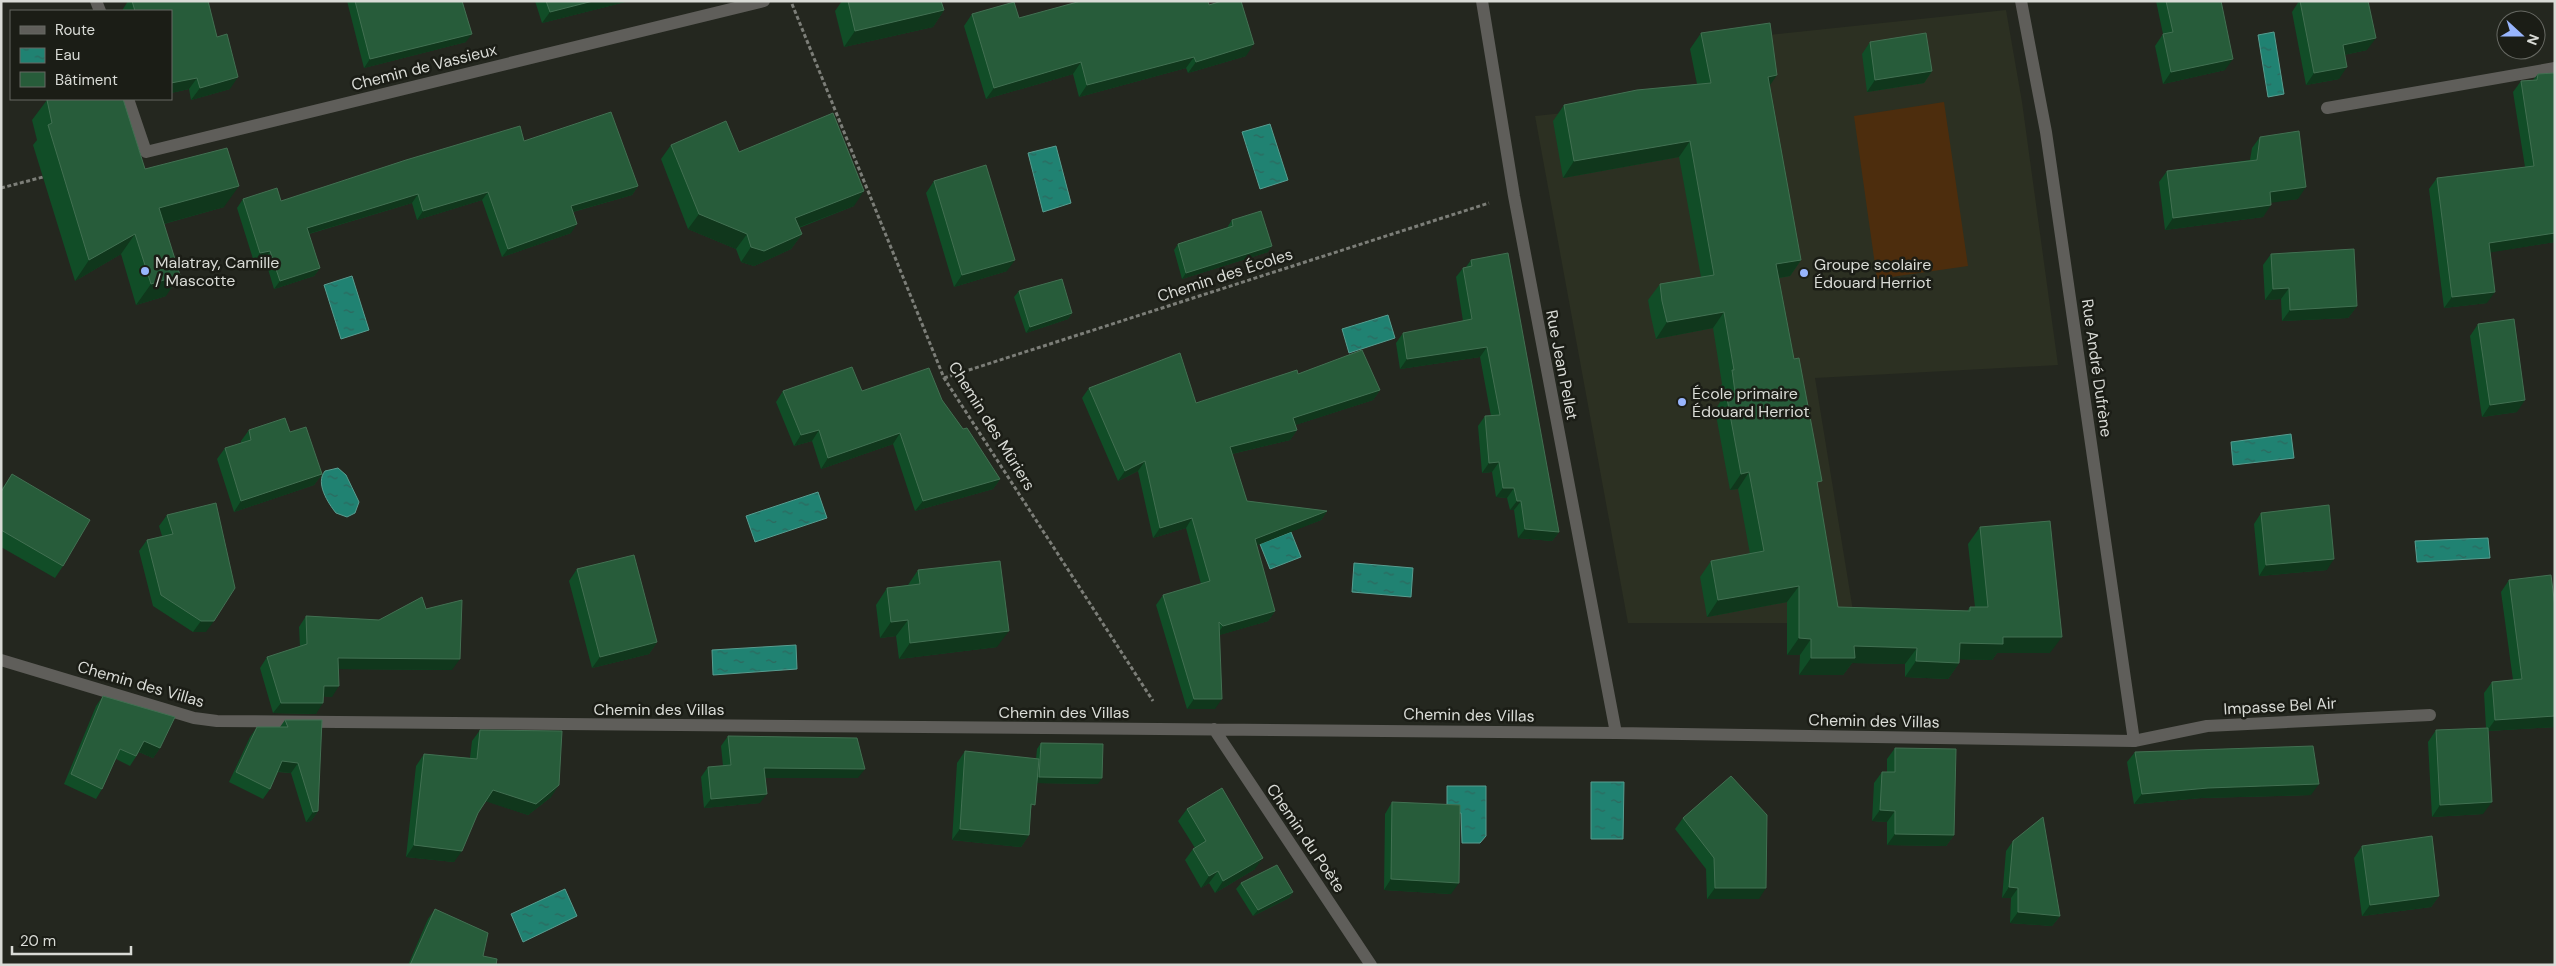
<svg xmlns="http://www.w3.org/2000/svg" width="2556" height="966" viewBox="0 0 2556 966" font-family="'DM Sans',sans-serif">
	<defs>
		<pattern id="water-ripples" width="26" height="14" patternUnits="userSpaceOnUse" patternTransform="scale(1.25)"><rect width="26" height="14" fill="#208272"/><path d="M2 4q2-2 4 0t4 0M15 11q2-2 4 0t4 0" fill="none" stroke="#2d685e"/></pattern>
	</defs>
	<rect width="100%" height="100%" fill="#24271f"/>
	<path fill="#2c3022" d="M2006 10 2022 102 2058 365 1815 378 1855 623H1628L1535 116 1708 98 1759 36Z"/>
	<path fill="#4d2d0d" d="M1944 102 1968 266 1877 279 1854 116Z"/>
	<path fill="url(#water-ripples)" stroke="#589d90" d="M2274 32 2284 94 2268 97 2258 35Z
		M1270 124 1288 180 1260 189 1242 132Z
		M1056 146 1071 203 1043 212 1028 153Z
		M352 276 369 330 341 339 324 285Z
		M1388 315 1395 338 1349 353 1342 329Z
		M2291 434 2294 458 2233 465 2231 442Z
		M338 468 346 475 359 502 355 513 347 517 336 513C328 503 315 483 325 471Z
		M818 492 827 518 755 542 746 516Z
		M1291 532 1301 557 1270 569 1260 544Z
		M2488 538 2490 558 2417 562 2415 541Z
		M1354 563 1413 568 1411 597 1352 592Z
		M796 645 797 669 713 675 712 650Z
		M1591 782H1624L1623 839H1591Z
		M1447 786H1486V836L1480 843H1462L1461 813H1447Z
		M565 889 577 916 523 942 511 914Z"/>
	<g fill="none" stroke-linecap="round" stroke-linejoin="round">
		<path stroke="#7c7e78" stroke-width="3" stroke-dasharray="4 2.5" stroke-linecap="butt" d="M792 4 944 378 1153 701
			M1 188 47 176
			M944 378 1489 203"/>
		<path stroke="#5f5e5a" stroke-width="12" d="M2327 108 2555 68
			M2134 741 2207 726 2430 715"/>
		<path stroke="#5f5e5a" stroke-width="12" d="M96 1 100 11
			M1482 1 1514 196 1616 733
			M128 99 146 152 764 1
			M1 660 194 718 217 721 1616 733 2134 741 2046 132 2021 1
			M1214 729 1371 965"/>
	</g>
	<path fill="#114d27" d="M128 1H208L230 89 191 100 189 89 171 93V11H123V9Z
		M347 1H462L466 42 364 68Z
		M535 1H629L542 23Z
		M842 1H941L944 10 933 27 844 47 835 11Z
		M2156 1H2221L2225 70 2163 84 2155 46 2163 34Z
		M2299 1H2368L2367 50 2344 55 2339 79 2306 85 2292 12Z
		M1209 5 1246 56 1188 73 1186 68 1079 97 1073 74 986 99 964 26 972 14 1019 18Z
		M1701 33 1770 86 1801 260 1790 276 1779 278 1818 487 1838 607 1967 611 1970 607H1975L1968 544 1980 527 2050 653H1997L1992 660 1959 659V663L1948 679 1905 677V664L1852 663 1843 675H1799L1800 655H1787V602L1707 617 1700 577 1711 561 1750 554 1738 489 1730 490 1715 410 1722 399 1720 386 1722 384 1713 328 1656 339 1651 317 1648 300 1660 284 1701 277 1679 157 1563 178 1553 121 1564 105 1697 84 1690 49Z
		M1870 42 1932 71 1924 83 1867 92 1862 54Z
		M2538 74 2555 242 2490 252 2487 303 2444 308 2429 189 2437 178 2525 167 2513 92 2521 81 2533 80Z
		M47 100 145 169 224 207 164 224 166 296 136 305 121 254 75 281 33 145 37 140 32 120Z
		M2260 137 2298 199 2271 202 2263 217 2165 230 2159 182 2167 171 2250 160 2252 148Z
		M524 141 638 186 632 195 573 212 571 233 502 257 482 200 417 220 412 203 309 234 320 268 314 276 274 289 265 259 254 262 237 208 243 199 281 201Z
		M671 145 739 152 854 206 799 228 802 234 791 249 754 266 741 262 736 249 688 229 661 159Z
		M934 181 1007 271 954 287 926 193Z
		M1232 220 1268 252 1182 279 1174 250 1178 244 1228 227V226Z
		M2271 254 2357 306 2348 318 2282 321 2281 299 2265 300 2263 265Z
		M1471 260 1559 532 1552 541 1518 538 1514 510H1510L1507 498 1496 497 1492 472 1482 473 1478 426 1485 416H1491L1480 357 1400 369 1396 343 1403 333 1463 321 1456 277 1463 268 1466 267Z
		M1019 291 1072 313 1068 319 1026 333 1014 297Z
		M2478 324 2517 412 2482 417 2470 336Z
		M1298 374 1380 390 1373 400 1295 425 1297 430 1290 440 1232 454 1247 501 1327 511 1321 520 1256 545 1275 611 1268 621 1219 635 1215 709H1187L1156 605 1163 595 1201 584 1186 528 1153 538 1138 471 1118 481 1082 398 1089 388 1196 403Z
		M783 391H862L942 400 963 429 1000 479 993 489 915 511 893 444 821 469 812 441 794 446 776 402Z
		M249 430 290 432 322 474 314 485 234 512 217 459 225 448 241 443V441Z
		M12 474 63 566 55 578 1 547V490Z
		M2261 513 2327 570 2259 576 2254 524Z
		M167 515 206 632H193L153 606 139 551 147 540 162 536 159 526Z
		M577 569 657 642 649 654 592 668 569 581Z
		M918 570 997 647 899 659 896 636 880 638 876 605 887 588 908 585Z
		M2509 580 2555 607V727L2488 731 2483 814 2432 817 2428 742 2436 730 2486 728 2484 693 2492 682 2513 680 2501 592Z
		M426 609 452 670 338 669 332 697 323 696 316 714 273 713 260 668 267 657 300 647 299 627 306 616 379 620Z
		M103 696 160 748 153 758 139 752 130 766 116 759 102 789 96 799 64 784 96 706Z
		M285 720 318 811 311 821 306 822 291 773 278 772 270 789 263 799 229 782 250 737 257 727H280Z
		M480 730 551 797 528 815 486 801 478 813 454 862 406 857 416 766 424 754 470 758 472 741Z
		M728 736 858 778H765L760 803 704 808 701 777 708 767 723 766 721 746Z
		M1041 743 1098 784 1037 783 1031 810 1029 835 1021 847 952 840 957 763 965 751 1036 759 1037 749Z
		M1895 748 1954 835 1946 846 1887 845V822L1872 821 1874 783 1882 772H1887V759Z
		M2135 752 2311 795 2201 798 2134 804 2127 762Z
		M1392 802 1451 894 1384 890 1385 814Z
		M1187 809 1255 869 1215 893 1209 883 1201 888 1185 860 1193 849 1195 848 1178 821Z
		M1683 818 1759 899H1707L1706 869 1675 829Z
		M2013 841 2060 916 2052 926 2010 923 2011 898H2002L2006 851Z
		M2362 846 2439 896 2431 907 2362 916 2354 858Z
		M1241 883 1293 892 1289 898 1253 916 1236 889Z
		M435 909 483 956 496 965H408L428 919Z"/>
	<path fill="#10371c" d="M593 1H629L542 23 550 12Z
		M944 10 933 27 844 47 855 31Z
		M472 34 466 42 364 68 370 59Z
		M2376 38 2367 50 2334 57 2343 45Z
		M1254 44 1246 56 1188 73 1196 62Z
		M1194 57 1186 68 1079 97 1087 85Z
		M2233 59 2225 70 2163 84 2171 72Z
		M1081 62 1073 74 986 99 994 88Z
		M2347 67 2339 79 2306 85 2314 73Z
		M1932 71 1924 83 1867 92 1875 80Z
		M1777 75 1766 91 1768 77Z
		M238 77 230 89 191 100 200 88Z
		M197 78 189 89 171 93V83Z
		M1690 141 1679 157 1563 178 1574 161Z
		M239 186 224 207 145 229 159 208Z
		M638 186 632 195 565 214 571 206Z
		M2306 187 2298 199 2262 204 2270 192Z
		M864 191 854 206 784 233 795 218Z
		M488 192 482 200 417 220 423 211Z
		M418 194 412 203 301 236 307 228Z
		M2271 205 2263 217 2165 230 2173 218Z
		M699 214 747 234 736 249 688 229Z
		M577 224 571 233 502 257 508 249Z
		M2555 233V242L2481 254 2489 243Z
		M135 234 121 254 75 281 89 260Z
		M802 234 791 249 754 266 741 262 751 247Z
		M1272 246 1268 252 1182 279 1186 273Z
		M270 251 265 259 254 262 260 253Z
		M1015 260 1007 271 954 287 962 275Z
		M1801 260 1790 276 1765 280 1776 264Z
		M320 268 314 276 274 289 280 281Z
		M180 275 166 296 136 305 151 284Z
		M2289 288 2281 299 2265 300 2273 289Z
		M2495 292 2487 303 2444 308 2452 297Z
		M2357 306 2348 318 2282 321 2290 310Z
		M1724 312 1713 328 1656 339 1667 322Z
		M1072 313 1068 319 1026 333 1030 327Z
		M1487 347 1480 357 1400 369 1407 359Z
		M1380 390 1373 400 1286 428 1293 418Z
		M2525 400 2517 412 2482 417 2490 405Z
		M819 430 812 441 794 446 801 435Z
		M1297 430 1290 440 1223 456 1230 447Z
		M900 433 893 444 821 469 828 458Z
		M1145 461 1138 471 1118 481 1125 471Z
		M1499 462 1492 472 1482 473 1489 463Z
		M1749 472 1738 489 1730 490 1741 474Z
		M322 474 314 485 234 512 241 501Z
		M1000 479 993 489 915 511 923 501Z
		M1503 488H1514L1507 498 1496 497Z
		M1517 501H1521L1514 510H1510Z
		M1327 511 1321 520 1248 549 1255 539Z
		M1192 518 1186 528 1153 538 1160 528Z
		M1525 529 1559 532 1552 541 1518 538Z
		M2334 559 2327 570 2259 576 2266 565Z
		M1799 586 1787 602 1707 617 1718 600Z
		M1275 611 1268 621 1216 636 1223 626Z
		M908 620 896 636 880 638 891 622Z
		M201 621H214L206 632H193Z
		M1009 631 997 647 899 659 910 643Z
		M2003 637H2062L2050 653H1997L1992 660 1949 659 1960 643Z
		M1799 638 1811 639 1800 655H1787Z
		M657 642 649 654 592 668 600 657Z
		M1854 646 1917 648 1905 664 1852 663 1843 675H1799L1811 658Z
		M338 658 460 659 452 670 330 669Z
		M1916 661 1959 663 1948 679 1905 677Z
		M324 686H339L332 697 316 696Z
		M1194 699H1222L1215 709H1187Z
		M281 703H323L316 714 273 713Z
		M2555 716V727L2487 731 2495 720Z
		M144 741 160 748 153 758 137 751Z
		M282 761 298 763 291 773 275 771Z
		M764 768 865 769 858 778H758Z
		M1039 777 1102 778 1098 784 1035 783Z
		M2319 784 2311 795 2201 798 2134 804 2142 794 2208 788Z
		M559 785 551 797 528 815 485 801 493 790Z
		M767 794 760 803 704 808 711 799Z
		M2492 802 2483 814 2432 817 2440 805Z
		M1880 810 1895 811 1887 822 1872 821Z
		M318 811 311 821 306 822 313 812Z
		M960 829 1029 835 1021 847 952 840Z
		M1895 834 1954 835 1946 846 1887 845Z
		M414 845 462 851 454 862 406 857Z
		M1263 858 1255 869 1215 893 1223 881Z
		M1218 871 1209 883 1201 888 1209 876Z
		M1391 879 1459 883 1451 894 1384 890Z
		M2009 887 2018 888 2011 898H2002Z
		M1715 888H1766L1759 899H1707Z
		M1293 892 1289 898 1253 916 1258 910Z
		M2439 896 2431 907 2362 916 2370 905Z
		M2018 912 2060 916 2052 926 2010 923Z"/>
	<path fill="#275c3a" stroke="#427052" d="M132 1H208L217 37 227 34 238 77 200 88 197 78 171 83V11H135Z
		M355 1H462L472 34 370 59Z
		M546 1H593L550 12Z
		M848 1H941L944 10 855 31Z
		M1081 1H1208L1209 5 1222 1H1241L1254 44 1196 62 1194 57 1087 85 1081 62 994 88 972 14 1014 2 1019 18Z
		M2166 1H2221L2233 59 2171 72 2163 34 2173 32Z
		M2300 1H2368L2376 38 2343 45 2347 67 2314 73Z
		M1770 23 1777 75 1768 77 1801 260 1776 264 1794 359 1799 358 1822 481 1817 482 1838 607 1970 611V607H1988L1980 527 2050 521 2062 637H2003V644L1960 643 1959 663 1916 661 1917 648 1854 646 1855 658H1811V639L1799 638V586L1718 600 1711 561 1764 551 1749 472 1741 474 1726 393 1735 392 1732 370H1734L1724 312 1667 322 1662 301 1660 284 1714 275 1690 141 1574 161 1564 105 1637 90 1711 83 1701 33Z
		M1926 33 1932 71 1875 80 1870 42Z
		M2555 73V233L2489 243 2495 292 2452 297 2437 178 2534 166 2521 81 2537 80 2538 74Z
		M51 99H123L145 169 227 148 239 186 159 208 180 275 151 284 135 234 89 260 48 125 52 123 47 100Z
		M611 112 638 186 571 206 577 224 508 249 488 192 423 211 418 194 307 228 320 268 280 281 270 251 260 253 243 199 277 188 281 201 406 160 520 126 524 141Z
		M833 113 864 191 795 218 802 234 764 251 751 247 747 234 699 214 671 145 726 121 739 152Z
		M2299 131 2306 187 2270 192 2271 205 2173 218 2167 171 2257 160 2260 137Z
		M986 165 1015 260 962 275 934 181Z
		M1261 211 1272 246 1186 273 1178 244 1233 226 1232 220Z
		M2354 249 2357 306 2290 310 2289 288 2273 289 2271 254Z
		M1508 253 1559 532 1525 529 1521 501H1517L1514 488H1503L1499 462 1489 463 1485 416 1500 415 1487 347 1407 359 1403 333 1472 319 1463 268 1472 266 1471 260Z
		M1062 279 1072 313 1030 327 1019 291Z
		M2514 319 2525 400 2490 405 2478 324Z
		M1362 350 1380 390 1293 418 1297 430 1230 447 1247 501 1327 511 1255 539 1275 611 1223 626 1219 622 1222 699H1194L1163 595 1210 581 1192 518 1160 528 1145 461 1125 471 1089 388 1180 353 1196 403 1297 370 1298 374Z
		M852 367 862 391 929 368 942 400 963 429 967 428 1000 479 923 501 900 433 828 458 819 430 801 435 783 391Z
		M285 418 290 432 306 427 322 474 241 501 225 448 251 440 249 430Z
		M12 474 90 520 63 566 1 530V492Z
		M216 503 235 588 214 621H201L161 595 147 540 173 534 167 515Z
		M2329 505 2334 559 2266 565 2261 513Z
		M634 555 657 642 600 657 577 569Z
		M1000 561 1009 631 910 643 908 620 891 622 887 588 920 584 918 570Z
		M2551 575 2555 607V716L2495 720 2492 682 2522 679 2509 580Z
		M422 597 426 609 462 600 460 659 338 658 339 686H324L323 703H281L267 657 307 644 306 616 379 620Z
		M103 696 175 717 160 748 144 741 136 756 120 749 102 789 71 774Z
		M285 720H322L318 811 313 812 298 763 282 761 270 789 236 772 257 727H288Z
		M2488 728 2492 802 2440 805 2436 730Z
		M480 730 562 731 559 785 536 804 493 790 478 813 462 851 414 845 424 754 477 759Z
		M728 736 857 738 865 769 764 768 767 794 711 799 708 767 731 765Z
		M1041 743 1103 744 1102 778 1039 777Z
		M2313 746 2319 784 2208 788 2142 794 2135 752Z
		M1895 748 1956 749 1954 835 1895 834V811L1880 810 1882 772H1895Z
		M965 751 1039 759 1035 805 1031 804 1029 835 960 829Z
		M1731 776 1767 815 1766 888H1715L1714 858 1683 818Z
		M1222 788 1263 858 1223 881 1218 871 1209 876 1193 849 1206 841 1187 809Z
		M1392 802 1460 805 1459 883 1391 879Z
		M2043 817 2060 916 2018 912V888L2009 887 2013 841Z
		M2432 836 2439 896 2370 905 2362 846Z
		M1277 865 1293 892 1258 910 1241 883Z
		M435 909 488 933 483 956 497 959 496 965H410Z"/>
	<g fill="#98b5fd" stroke="#1b1d16" stroke-width="2">
		<circle cx="145" cy="271" r="5"/>
		<circle cx="1804" cy="273" r="5"/>
		<circle cx="1682" cy="402" r="5"/>
	</g>
	<g text-anchor="middle" dominant-baseline="central" stroke-width="5" stroke-linejoin="round" paint-order="stroke">
		<g font-size="16" fill="#d9dbd6" stroke="#1b1d16">
			<text transform="translate(424 67) rotate(-14)">Chemin de Vassieux</text>
			<text transform="translate(1225 275) rotate(-18)">Chemin des Écoles</text>
			<text transform="translate(1562 365) rotate(79)">Rue Jean Pellet</text>
			<text transform="translate(2097 368) rotate(82)">Rue André Dufrène</text>
			<text transform="translate(992 426) rotate(58)">Chemin des Mûriers</text>
			<text transform="translate(141 684) rotate(16)">Chemin des Villas</text>
			<text transform="translate(2280 706) rotate(-3)">Impasse Bel Air</text>
			<text x="659" y="709">Chemin des Villas</text>
			<text x="1064" y="712">Chemin des Villas</text>
			<text transform="translate(1469 715) rotate(1)">Chemin des Villas</text>
			<text transform="translate(1874 721) rotate(1)">Chemin des Villas</text>
			<text transform="translate(1306 838) rotate(56)">Chemin du Poète</text>
		</g>
		<g font-size="16" fill="#d9dbd6" stroke="#1b1d16" text-anchor="start">
			<text x="155" y="262">Malatray, Camille<tspan x="155" dy="18">/ Mascotte</tspan></text>
			<text x="1814" y="264">Groupe scolaire<tspan x="1814" dy="18">Édouard Herriot</tspan></text>
			<text x="1692" y="393">École primaire<tspan x="1692" dy="18">Édouard Herriot</tspan></text>
		</g>
	</g>
	<rect width="2556" height="966" fill="none" stroke="#d9dbd6" stroke-width="5"/>
	<rect x="10" y="10" width="162" height="90" fill="#1b1d16" stroke="#676963"/>
	<rect x="20" y="26" width="25" height="8" fill="#5f5e5a" stroke="#676963"/>
	<text x="55" y="35" font-size="15" fill="#d9dbd6">Route</text>
	<rect x="20" y="48" width="25" height="15" fill="url(#water-ripples)" stroke="#676963"/>
	<text x="55" y="60" font-size="15" fill="#d9dbd6">Eau</text>
	<rect x="20" y="72" width="25" height="15" fill="#275c3a" stroke="#676963"/>
	<text x="55" y="85" font-size="15" fill="#d9dbd6">Bâtiment</text>
	<g transform="translate(2521 35) rotate(111)"><circle r="24" fill="#1b1d16" stroke="#676963"/>
	<path d="M0-4L9 19L0 12L-9 19Z" fill="#98b5fd"/>
	<text y="-8" font-size="14" font-weight="bold" text-anchor="middle" fill="#d9dbd6">N</text>
	</g>
	<path d="M12 946v8h119v-8" fill="none" stroke="#d9dbd6" stroke-width="2.5"/>
	<text x="20" y="946" font-size="15" fill="#d9dbd6" stroke="#1b1d16" stroke-width="4" paint-order="stroke">20 m</text>
</svg>
